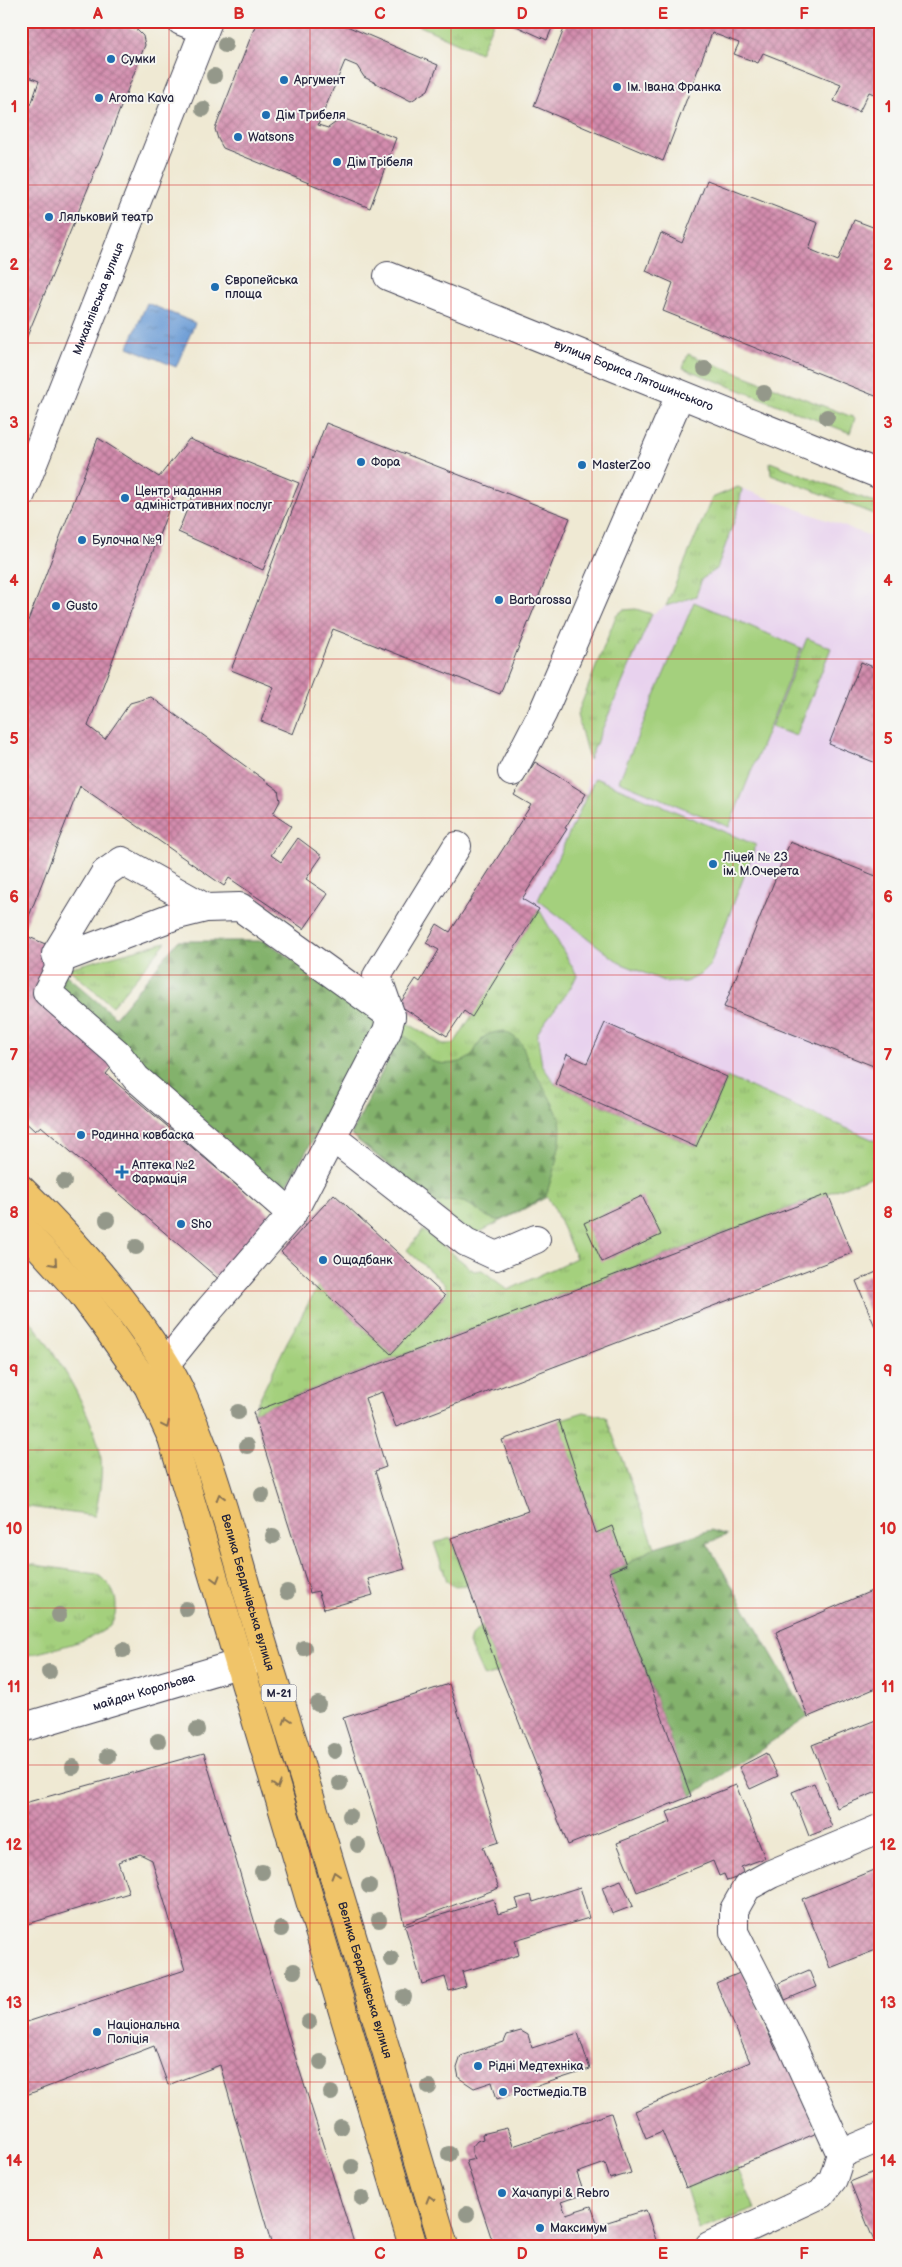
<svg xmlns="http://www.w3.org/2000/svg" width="902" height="2267" viewBox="0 0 902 2267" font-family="'Balsamiq Sans',sans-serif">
	<defs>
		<pattern id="grass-tufts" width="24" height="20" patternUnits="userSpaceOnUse" patternTransform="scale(1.25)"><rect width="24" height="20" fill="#a4d07d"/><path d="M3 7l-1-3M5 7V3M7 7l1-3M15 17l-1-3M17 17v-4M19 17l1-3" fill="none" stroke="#8db26d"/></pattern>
		<pattern id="forest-firs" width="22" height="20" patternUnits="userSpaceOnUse" patternTransform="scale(1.25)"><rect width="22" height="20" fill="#83b26c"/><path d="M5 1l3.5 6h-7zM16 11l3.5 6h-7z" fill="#6b905a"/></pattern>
		<pattern id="water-ripples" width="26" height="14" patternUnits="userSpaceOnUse" patternTransform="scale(1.25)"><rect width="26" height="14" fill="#6d9dd6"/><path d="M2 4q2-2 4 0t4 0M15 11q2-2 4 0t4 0" fill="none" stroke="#5980af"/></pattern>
		<pattern id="building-cross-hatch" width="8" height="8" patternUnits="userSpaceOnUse" patternTransform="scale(1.25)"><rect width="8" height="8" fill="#d38cad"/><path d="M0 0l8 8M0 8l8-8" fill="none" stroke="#ab728e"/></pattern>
	</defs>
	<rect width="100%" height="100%" fill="#f6f6f2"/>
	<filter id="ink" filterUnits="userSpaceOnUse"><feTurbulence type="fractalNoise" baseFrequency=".02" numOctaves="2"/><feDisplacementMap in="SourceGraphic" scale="10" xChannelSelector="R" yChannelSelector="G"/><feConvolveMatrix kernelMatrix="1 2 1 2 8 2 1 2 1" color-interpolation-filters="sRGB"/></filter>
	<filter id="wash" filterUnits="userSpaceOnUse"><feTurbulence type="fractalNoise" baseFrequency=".0096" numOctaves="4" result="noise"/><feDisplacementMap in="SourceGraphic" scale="20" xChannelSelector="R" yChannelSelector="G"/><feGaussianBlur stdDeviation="1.12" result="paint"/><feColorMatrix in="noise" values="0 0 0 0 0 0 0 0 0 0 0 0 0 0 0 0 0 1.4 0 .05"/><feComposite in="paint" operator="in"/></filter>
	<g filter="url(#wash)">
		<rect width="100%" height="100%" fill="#efe9d3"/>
		<path fill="#e8d2ee" d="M738 487 881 540V1173L589 1284 472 1017 539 910 522 899 567 829 586 794 589 760 652 614 666 606 696 596Z"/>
		<path fill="url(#grass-tufts)" stroke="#63795c" d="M409 21H494L480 53Z
			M688 354 855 418 850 433 683 368Z
			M770 462 881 505V517L771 474Z
			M738 487 742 489 738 510 717 569 702 579 696 596 666 606 712 498Z
			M636 609 652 614 589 760 577 715 616 616 623 610Z
			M807 638 831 648 796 736 771 727Z
			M539 909 577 975C568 997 549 1013 537 1034L542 1065 555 1084 696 1147 727 1077 881 1143V1173L253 1412 287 1342 318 1286 391 1354 448 1292 444 1284 407 1250 423 1230 474 1271 482 1270 508 1290 576 1258 554 1208 547 1197 480 1232 468 1231 351 1135 399 1038 402 1020 443 1044H454Z
			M166 942 112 1006 68 968Z
			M21 1309C50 1343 91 1408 100 1452 104 1473 99 1495 95 1516L21 1506Z
			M584 1412 606 1417 655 1547 626 1565 612 1526 596 1533 559 1420Z
			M451 1538 468 1585 453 1586 447 1581 434 1543Z
			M21 1563 97 1574C107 1582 116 1591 116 1605 116 1613 114 1621 108 1627 92 1642 43 1651 21 1657Z
			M482 1625 499 1672 484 1677 469 1644 471 1636Z
			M737 2167 755 2209 699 2230 686 2188Z"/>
		<path fill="url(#forest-firs)" stroke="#526a54" d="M178 941H266L381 1022 288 1183 281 1189 55 989 64 973 115 1017Z
			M504 1031C530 1045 519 1046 531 1066 539 1080 556 1106 560 1121 564 1141 552 1176 546 1196L502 1220C487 1221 479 1209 466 1203 457 1200 447 1201 438 1202L351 1135 399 1038 404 1036C416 1041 420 1055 432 1061 443 1066 465 1064 472 1055 476 1050 478 1042 483 1038 488 1033 497 1032 504 1031Z
			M711 1530 727 1535 707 1543 808 1717 691 1796 609 1572 626 1565 655 1547Z"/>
		<path fill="#a4d07d" stroke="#63795c" d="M694 602 801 648 729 827 619 781Z
			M595 778 756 845 710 965 700 975 686 982H666L620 963 538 900Z"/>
		<path fill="url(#water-ripples)" stroke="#486088" d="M147 303 195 323 176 367 128 347Z"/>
		<g id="blocks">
			<path fill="url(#building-cross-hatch)" d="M21 21H113L137 30 143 36 145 45 110 135 21 351V102L31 105 39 81 21 74Z
				M257 21H335L438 65 428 90 411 101 364 77 357 66 345 61 318 125 328 128 342 118 396 138 370 208 223 148 218 139 215 129Z
				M505 21H555L547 40Z
				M567 21H881L879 47 881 48V97L869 92 859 112 834 101 841 84 763 53 758 63 734 54 739 43 712 33 663 161 534 106Z
				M707 180 818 223 809 249 838 261 854 220 881 230V390L878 397 663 311 673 283 646 271 661 233 682 243Z
				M326 423 570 518 500 694 333 629 293 734 261 721 274 687 231 670Z
				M98 438 159 477 189 439 299 483 263 570 178 532 192 497 177 487 88 726 105 739 130 703 151 697 278 790 280 801 273 814 291 826 271 855 281 862 298 838 322 856 306 879 328 894 304 929 229 878 224 886 80 786 22 934 50 946 53 969 38 991 115 1063 106 1074 276 1219 222 1282 41 1126 35 1131 21 1118V639Z
				M861 662 881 670V765L829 744Z
				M535 762 586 794 565 828 567 829 522 899 539 909 472 1017 464 1011 447 1036 399 1005 416 979 420 982 439 950 426 943 437 924 450 932 531 805 514 795Z
				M790 842 881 878V1069L724 1007Z
				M605 1023 727 1077 696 1147 555 1084 567 1054 587 1063Z
				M334 1194 445 1296 391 1354 281 1252Z
				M828 1194 852 1253 396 1427 382 1392 365 1398 386 1467 375 1471 405 1569 368 1579 373 1595 324 1609 318 1591 310 1593 253 1412Z
				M642 1196 661 1235 602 1262 584 1223Z
				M881 1270V1341L856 1281Z
				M559 1420 596 1533 612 1526 626 1565 609 1572 691 1796 568 1845 499 1672 451 1538 528 1511 502 1440Z
				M881 1587V1686L808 1717 776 1632Z
				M449 1684 499 1842 483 1847 499 1888 404 1924 393 1876 343 1718Z
				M881 1718V1800L877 1792 837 1808 812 1745Z
				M204 1753 286 2027 355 2246H272L220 2065 168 2085 154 2046 21 2097V2024L185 1970 152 1860 140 1854 118 1862 129 1893 21 1926V1804Z
				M766 1753 778 1776 750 1789 739 1767Z
				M814 1783 832 1827 809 1836 792 1792Z
				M736 1785 765 1858 741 1867 744 1875 727 1881 724 1874 719 1876 713 1861 637 1892 617 1843 671 1822 667 1812Z
				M881 1867V1948L830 1968 802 1899Z
				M621 1880 633 1906 612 1914 602 1887Z
				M580 1887 589 1918 515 1940 519 1955 462 1972 466 1986 449 1991 445 1977 422 1984 405 1926 493 1899 498 1914 519 1908 516 1899 531 1895 533 1902Z
				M809 1970 816 1987 785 2000 779 1983Z
				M742 1972 776 2050 782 2049 817 2133 686 2188 662 2131 646 2138 635 2111 750 2062 716 1983Z
				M521 2031 528 2035 532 2048 578 2033 590 2069 497 2099 492 2082 474 2088 459 2078 457 2068 461 2056 504 2042 507 2035Z
				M611 2113 631 2173 610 2179 605 2163 577 2173 584 2194 561 2202 566 2214 591 2206 598 2225 646 2210 658 2246H494L466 2161 475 2159 472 2153V2147L477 2141 483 2139 482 2134 507 2128 513 2146Z
				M881 2169V2246H876L850 2182Z"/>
		</g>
	</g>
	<g filter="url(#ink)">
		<use href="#blocks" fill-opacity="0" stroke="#414052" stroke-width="1"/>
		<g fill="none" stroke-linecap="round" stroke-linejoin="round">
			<defs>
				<g id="minor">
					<path d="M181 21 204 30"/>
					<path id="s1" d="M388 276 881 475"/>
					<path id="s2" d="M21 494 208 21"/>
					<path d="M512 772 543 712 680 395"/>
					<path d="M206 908 122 861 105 873 56 954 58 960 174 916 206 908 240 907 391 1016"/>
					<path d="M58 960 59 969 47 992 117 1053 136 1078 292 1214"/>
					<path d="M333 1138 466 1242 496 1256 536 1239"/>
					<path d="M151 1382 209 1310 292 1214 387 1031 391 1016 377 976 457 846"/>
					<path id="s3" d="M21 1728 262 1657"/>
					<path d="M841 2154 881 2137"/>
					<path d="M709 2246 821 2194 833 2179 841 2154 791 2044 734 1932V1910L747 1887 771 1874 881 1828"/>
				</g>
				<g id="highway">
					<path id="s4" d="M21 1189C71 1237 129 1304 165 1363 181 1388 192 1419 203 1447 228 1516 245 1588 267 1658 328 1853 386 2049 444 2246"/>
					<path d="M21 1227 82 1294 105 1325 148 1386 172 1438 413 2246"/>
				</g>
			</defs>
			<use href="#minor" stroke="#414052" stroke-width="30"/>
			<use href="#highway" stroke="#414052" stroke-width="30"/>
			<use href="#minor" stroke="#fff" stroke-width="28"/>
			<use href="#highway" stroke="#f0c469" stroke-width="28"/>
		</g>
		<g fill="#94988a">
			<circle cx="225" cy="45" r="8"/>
			<circle cx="214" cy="76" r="8"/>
			<circle cx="203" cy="109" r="8"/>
			<circle cx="705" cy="369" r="8"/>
			<circle cx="764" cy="393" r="8"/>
			<circle cx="827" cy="417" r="8"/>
			<circle cx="64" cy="1182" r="8"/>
			<circle cx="107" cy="1220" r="8"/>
			<circle cx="136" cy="1247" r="8"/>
			<circle cx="238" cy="1412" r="8"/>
			<circle cx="247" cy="1446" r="8"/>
			<circle cx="262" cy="1495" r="8"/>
			<circle cx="273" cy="1536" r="8"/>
			<circle cx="287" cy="1592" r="8"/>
			<circle cx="186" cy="1609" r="8"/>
			<circle cx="59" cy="1615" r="8"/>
			<circle cx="304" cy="1648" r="8"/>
			<circle cx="123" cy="1650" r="8"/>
			<circle cx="49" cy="1672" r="8"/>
			<circle cx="318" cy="1704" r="8"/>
			<circle cx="197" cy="1730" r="8"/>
			<circle cx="158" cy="1741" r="8"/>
			<circle cx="334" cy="1751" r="8"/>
			<circle cx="108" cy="1756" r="8"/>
			<circle cx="73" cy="1767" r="8"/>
			<circle cx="340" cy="1783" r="8"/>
			<circle cx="350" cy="1816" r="8"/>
			<circle cx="358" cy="1845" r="8"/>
			<circle cx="262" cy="1872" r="8"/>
			<circle cx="369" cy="1886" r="8"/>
			<circle cx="379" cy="1920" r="8"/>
			<circle cx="281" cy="1929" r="8"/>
			<circle cx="391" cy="1959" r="8"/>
			<circle cx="294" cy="1971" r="8"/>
			<circle cx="404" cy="1997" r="8"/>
			<circle cx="309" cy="2022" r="8"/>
			<circle cx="321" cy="2062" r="8"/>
			<circle cx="429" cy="2087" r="8"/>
			<circle cx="331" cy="2093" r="8"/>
			<circle cx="341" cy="2127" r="8"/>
			<circle cx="449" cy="2154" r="8"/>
			<circle cx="352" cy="2167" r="8"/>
			<circle cx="362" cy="2198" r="8"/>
			<circle cx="467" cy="2214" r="8"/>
		</g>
		<defs><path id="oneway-chevron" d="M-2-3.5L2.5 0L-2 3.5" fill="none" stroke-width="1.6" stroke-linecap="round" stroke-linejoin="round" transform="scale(1.25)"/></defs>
		<g stroke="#897352">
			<use href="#oneway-chevron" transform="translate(54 1263) rotate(48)"/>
			<use href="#oneway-chevron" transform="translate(166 1425) rotate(65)"/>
			<use href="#oneway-chevron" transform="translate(220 1497) rotate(-107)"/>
			<use href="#oneway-chevron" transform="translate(216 1579) rotate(74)"/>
			<use href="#oneway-chevron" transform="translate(287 1720) rotate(-108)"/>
			<use href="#oneway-chevron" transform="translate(277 1785) rotate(73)"/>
			<use href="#oneway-chevron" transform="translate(335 1875) rotate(-107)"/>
			<use href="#oneway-chevron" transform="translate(430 2199) rotate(-106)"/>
		</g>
	</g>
	<path fill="none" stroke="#d62828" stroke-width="1" stroke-opacity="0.55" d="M169 21V2246M310 21V2246M451 21V2246M592 21V2246M733 21V2246M21 185H881M21 343H881M21 501H881M21 659H881M21 818H881M21 975H881M21 1134H881M21 1291H881M21 1450H881M21 1608H881M21 1765H881M21 1923H881M21 2082H881"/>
	<g fill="#1f6fb2" stroke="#f6f6f2" stroke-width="2">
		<circle cx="111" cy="59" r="5"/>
		<circle cx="284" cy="80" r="5"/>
		<circle cx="617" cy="87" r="5"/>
		<circle cx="99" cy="98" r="5"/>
		<circle cx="266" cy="115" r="5"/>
		<circle cx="238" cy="137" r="5"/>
		<circle cx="337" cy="162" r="5"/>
		<circle cx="49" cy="217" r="5"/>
		<circle cx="215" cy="287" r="5"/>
		<circle cx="361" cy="462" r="5"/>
		<circle cx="582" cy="465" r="5"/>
		<circle cx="125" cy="498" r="5"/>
		<circle cx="82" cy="540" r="5"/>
		<circle cx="499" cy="600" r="5"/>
		<circle cx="56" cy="606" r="5"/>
		<circle cx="713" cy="864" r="5"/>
		<circle cx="81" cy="1135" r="5"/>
		<path d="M119.5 1164.5h5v5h5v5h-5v5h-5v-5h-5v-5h5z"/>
		<circle cx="181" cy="1224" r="5"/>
		<circle cx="323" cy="1260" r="5"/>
		<circle cx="97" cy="2032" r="5"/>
		<circle cx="478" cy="2066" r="5"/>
		<circle cx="503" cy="2092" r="5"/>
		<circle cx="502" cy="2193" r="5"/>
		<circle cx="540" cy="2228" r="5"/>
	</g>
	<g text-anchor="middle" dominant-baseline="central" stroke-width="4" stroke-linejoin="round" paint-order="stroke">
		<rect fill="#f6f6f2" stroke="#626272" stroke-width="1" x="261.5" y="1684.5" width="35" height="17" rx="4"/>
		<g font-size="11" font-weight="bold" fill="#22223b">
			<text x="279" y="1693">М-21</text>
		</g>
		<g font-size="12" fill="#22223b" stroke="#f6f6f2" text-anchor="start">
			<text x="121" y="59">Сумки</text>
			<text x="294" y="80">Аргумент</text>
			<text x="627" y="87">Ім. Івана Франка</text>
			<text x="109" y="98">Aroma Kava</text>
			<text x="276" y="115">Дім Трибеля</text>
			<text x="248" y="137">Watsons</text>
			<text x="347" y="162">Дім Трібеля</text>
			<text x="59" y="217">Ляльковий театр</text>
			<text x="225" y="280">Європейська<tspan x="225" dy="14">площа</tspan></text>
			<text x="371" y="462">Фора</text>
			<text x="592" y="465">MasterZoo</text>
			<text x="135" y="491">Центр надання<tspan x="135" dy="14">адміністративних послуг</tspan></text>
			<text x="92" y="540">Булочна №9</text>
			<text x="509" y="600">Barbarossa</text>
			<text x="66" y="606">Gusto</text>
			<text x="723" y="857">Ліцей № 23<tspan x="723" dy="14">ім. М.Очерета</tspan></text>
			<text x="91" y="1135">Родинна ковбаска</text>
			<text x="132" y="1165">Аптека №2<tspan x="132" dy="14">Фармація</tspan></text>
			<text x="191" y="1224">Sho</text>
			<text x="333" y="1260">Ощадбанк</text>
			<text x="107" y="2025">Національна<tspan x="107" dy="14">Поліція</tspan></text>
			<text x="488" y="2066">Рідні Медтехніка</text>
			<text x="513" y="2092">Ростмедia.ТВ</text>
			<text x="512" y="2193">Хачапурі &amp; Rebro</text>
			<text x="550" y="2228">Максимум</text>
		</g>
		<g font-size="12" fill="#22223b" stroke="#f6f6f2">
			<text stroke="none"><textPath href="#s2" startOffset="210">Михайлівська вулиця</textPath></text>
			<text stroke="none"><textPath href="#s1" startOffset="265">вулиця Бориса Лятошинського</textPath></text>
			<text stroke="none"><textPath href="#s4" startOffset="471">Велика Бердичівська вулиця</textPath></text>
			<text stroke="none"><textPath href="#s3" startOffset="128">майдан Корольова</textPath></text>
			<text stroke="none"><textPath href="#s4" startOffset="876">Велика Бердичівська вулиця</textPath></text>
		</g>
	</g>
	<rect width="902" height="2267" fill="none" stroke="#f6f6f2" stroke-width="55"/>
	<rect x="28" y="28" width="846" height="2212" fill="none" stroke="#d62828" stroke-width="2"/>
	<g font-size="16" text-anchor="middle" font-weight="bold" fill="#d62828">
		<text x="98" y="19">A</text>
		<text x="239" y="19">B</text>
		<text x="380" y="19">C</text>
		<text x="522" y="19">D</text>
		<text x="663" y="19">E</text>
		<text x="804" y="19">F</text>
		<text x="14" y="112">1</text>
		<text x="888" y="112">1</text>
		<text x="14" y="270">2</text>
		<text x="888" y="270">2</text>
		<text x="14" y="428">3</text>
		<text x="888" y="428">3</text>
		<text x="14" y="586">4</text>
		<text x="888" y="586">4</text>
		<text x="14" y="744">5</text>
		<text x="888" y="744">5</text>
		<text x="14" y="902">6</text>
		<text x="888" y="902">6</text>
		<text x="14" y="1060">7</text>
		<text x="888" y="1060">7</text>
		<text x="14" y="1218">8</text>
		<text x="888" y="1218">8</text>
		<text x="14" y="1376">9</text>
		<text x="888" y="1376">9</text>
		<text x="14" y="1534">10</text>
		<text x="888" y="1534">10</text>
		<text x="14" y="1692">11</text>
		<text x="888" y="1692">11</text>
		<text x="14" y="1850">12</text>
		<text x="888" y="1850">12</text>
		<text x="14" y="2008">13</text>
		<text x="888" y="2008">13</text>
		<text x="14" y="2166">14</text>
		<text x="888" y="2166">14</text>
		<text x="98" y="2259">A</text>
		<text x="239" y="2259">B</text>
		<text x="380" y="2259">C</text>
		<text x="522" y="2259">D</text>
		<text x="663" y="2259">E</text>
		<text x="804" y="2259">F</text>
	</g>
</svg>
